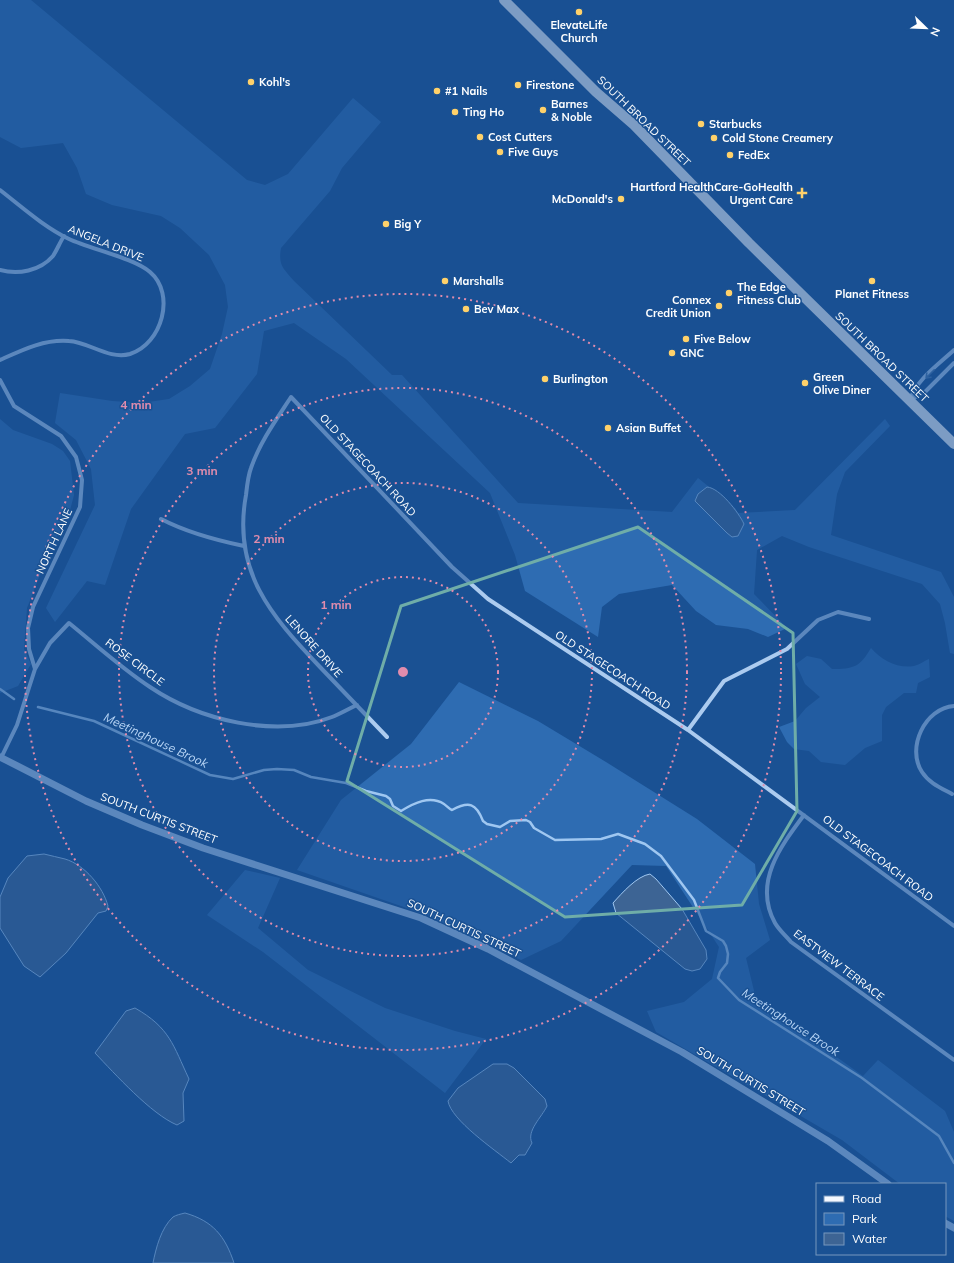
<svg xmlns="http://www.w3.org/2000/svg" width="954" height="1263" viewBox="0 0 954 1263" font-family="Mulish,sans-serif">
	<rect width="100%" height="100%" fill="#1a5193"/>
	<path fill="#2e6cb2" d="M0 0H31L247 180 265 185 288 174 353 98 381 122 342 168 330 191 281 248C278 265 283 268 294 281L392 375H402L518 503 672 512 698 478 735 508 738 513 795 510 885 419 890 426 845 472 837 494 831 535 941 572 954 597V654L950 653 945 623 940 604 922 584 809 547 782 536 757 550 754 594 787 628 768 637 748 629 716 625 696 611 672 585 619 594 602 607 598 637 525 591 515 555 490 493 346 359 294 323 264 331 257 374 215 428 185 434 131 509 105 585 87 581 55 622 46 608 95 505 91 469 76 440 55 423 60 393 112 401 142 403 169 399 190 386 210 369 222 334 228 307 225 285 209 255 180 228 161 216 112 205 86 194 77 168 63 143 21 148 0 137Z
		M0 419 13 430 52 444 63 451 70 461 74 495 69 514 48 554 27 608 24 649 31 664 18 686 0 693Z
		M871 648C881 660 898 669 914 666 919 665 924 661 929 659L930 677 918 683 916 693H904L886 707 882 715V741L865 748 845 765 821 762 809 751 794 749 787 742 779 727 795 721 806 708 820 697 805 684 796 664 807 656 821 659 832 669C854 669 860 667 871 648Z
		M459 682 538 721 606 762 697 819 755 864 759 904 770 940 746 958 756 999 863 1076 878 1060 945 1111 954 1132V1221L945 1216V1184H900L842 1140 656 1032 647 1011 684 1002 712 979 719 947 666 866 632 865 561 941 521 960 427 915 297 870 341 800 411 744Z
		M245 870 280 878 258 928 308 970 385 1008 455 1031 486 1039 445 1093 263 952 207 915Z"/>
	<path fill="#3d6494" stroke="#9fc7f1" d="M707 487C720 488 739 513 744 524L738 536 732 537 727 533 695 501 698 494Z
		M44 854C51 856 58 857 65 859 85 865 103 887 108 906L106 911 98 913 66 953 40 977 24 966 0 928V897L8 878 27 856Z
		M650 874 656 879 682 909 706 950 707 959 700 969 692 971 685 969 616 913 613 903C622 893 637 876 650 874Z
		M135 1008C170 1028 173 1045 189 1079L183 1093 184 1121 177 1125C151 1114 115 1074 95 1053L126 1011Z
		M493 1064H507L514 1068 545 1099 547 1106C542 1117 526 1131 532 1143L525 1155H519L511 1163C495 1150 451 1120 448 1101L458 1088Z
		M185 1213C213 1221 225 1236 234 1263H153C156 1248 161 1228 173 1217 176 1215 181 1214 185 1213Z"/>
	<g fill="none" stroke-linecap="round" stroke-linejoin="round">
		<path stroke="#9fc7f1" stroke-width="2.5" d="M0 689 14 699
			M38 707 94 721 210 775 233 779 264 770 277 769 294 770 311 777 346 783 366 791 386 796 390 799 393 806 401 811C414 803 430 795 444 804 447 806 449 809 452 810 469 801 476 803 483 821L487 824 500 827 510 821 526 820 530 822 534 828 555 840 601 839 618 834 645 844 661 856 694 900 706 931 723 941 726 946 728 954 727 963 720 972 718 978 739 1000 862 1078 939 1136 954 1163"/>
		<path stroke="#accbef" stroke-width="4" d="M0 190C22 207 44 227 69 239 90 249 134 258 150 272 176 294 162 344 130 354 109 360 89 342 69 341 44 339 22 350 0 360
			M0 270C18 275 40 271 53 256 57 250 60 242 64 236
			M0 380 14 406 61 436 76 457 82 480 80 507 33 607 28 628 29 649 35 669
			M910 400C916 380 939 364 954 350
			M910 400 925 392 954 363
			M161 519C188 533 215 540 244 546
			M688 730 724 681 787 649 818 620 838 612 869 619
			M387 737C365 714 343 691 320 667 271 616 232 571 246 495 247 486 248 476 251 468 260 442 276 420 291 397L452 567 488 599 688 730 954 926
			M1 758 17 725 35 669 50 643 69 623C95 644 121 668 150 687 199 720 275 739 332 717 340 714 348 709 357 705
			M952 794C941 788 929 783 922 772 906 748 925 708 954 706
			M804 815C780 847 753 883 775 923 779 930 786 936 791 942L954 1060"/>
		<path stroke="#accbef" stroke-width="7" d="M0 757 86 801 142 825 203 848 421 918 488 949 682 1052 828 1141 888 1184
			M945 1223 954 1228"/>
		<path stroke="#f4f8ff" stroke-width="10" d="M504 0 596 92 634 125 749 243 954 444"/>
	</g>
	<defs><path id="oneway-shaft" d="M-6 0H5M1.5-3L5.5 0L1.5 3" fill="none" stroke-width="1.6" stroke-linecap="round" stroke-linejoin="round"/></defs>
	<use stroke="#4676af" href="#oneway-shaft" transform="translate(930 374) rotate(135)"/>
	<path d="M0 0H954V1263H0ZM638 527 793 633 797 811 742 905 565 917 347 781 401 606Z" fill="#1a5193" fill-opacity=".55" fill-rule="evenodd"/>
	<path fill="none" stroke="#6fada8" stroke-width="3" stroke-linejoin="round" d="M638 527 793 633 797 811 742 905 565 917 347 781 401 606Z"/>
	<g fill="none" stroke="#e08cad" stroke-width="2" stroke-dasharray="2 4">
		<circle cx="403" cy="672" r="95"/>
		<circle cx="403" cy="672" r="189"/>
		<circle cx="403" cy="672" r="284"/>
		<circle cx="403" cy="672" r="378"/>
	</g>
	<g fill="#ffd16a" stroke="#1a5193" stroke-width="1.5">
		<circle cx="579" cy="12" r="4"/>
		<circle cx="251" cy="82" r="4"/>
		<circle cx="518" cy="85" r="4"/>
		<circle cx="437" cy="91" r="4"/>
		<circle cx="543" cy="110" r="4"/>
		<circle cx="455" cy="112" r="4"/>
		<circle cx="701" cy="124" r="4"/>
		<circle cx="480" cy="137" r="4"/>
		<circle cx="714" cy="138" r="4"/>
		<circle cx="500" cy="152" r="4"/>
		<circle cx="730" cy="155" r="4"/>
		<path d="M800 187h4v4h4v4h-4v4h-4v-4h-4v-4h4z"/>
		<circle cx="621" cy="199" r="4"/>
		<circle cx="386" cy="224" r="4"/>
		<circle cx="445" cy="281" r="4"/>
		<circle cx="872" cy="281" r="4"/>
		<circle cx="729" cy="293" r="4"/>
		<circle cx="719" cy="306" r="4"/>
		<circle cx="466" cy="309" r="4"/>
		<circle cx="686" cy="339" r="4"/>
		<circle cx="672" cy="353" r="4"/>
		<circle cx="545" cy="379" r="4"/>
		<circle cx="805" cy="383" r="4"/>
		<circle cx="608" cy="428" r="4"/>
	</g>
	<g text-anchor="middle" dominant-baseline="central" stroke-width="3" stroke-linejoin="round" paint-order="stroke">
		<g font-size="11" font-weight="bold" fill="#fff" stroke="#1a5193" text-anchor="start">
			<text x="579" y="25" text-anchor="middle">ElevateLife<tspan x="579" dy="13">Church</tspan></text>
			<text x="259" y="82">Kohl's</text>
			<text x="526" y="85">Firestone</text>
			<text x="445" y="91">#1 Nails</text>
			<text x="551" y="104">Barnes<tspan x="551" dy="13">&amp; Noble</tspan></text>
			<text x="463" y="112">Ting Ho</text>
			<text x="709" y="124">Starbucks</text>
			<text x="488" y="137">Cost Cutters</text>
			<text x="722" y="138">Cold Stone Creamery</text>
			<text x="508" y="152">Five Guys</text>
			<text x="738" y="155">FedEx</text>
			<text x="793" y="187" text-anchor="end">Hartford HealthCare-GoHealth<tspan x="793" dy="13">Urgent Care</tspan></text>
			<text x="613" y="199" text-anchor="end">McDonald's</text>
			<text x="394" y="224">Big Y</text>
			<text x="453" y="281">Marshalls</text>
			<text x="737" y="287">The Edge<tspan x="737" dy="13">Fitness Club</tspan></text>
			<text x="872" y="294" text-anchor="middle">Planet Fitness</text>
			<text x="711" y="300" text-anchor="end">Connex<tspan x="711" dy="13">Credit Union</tspan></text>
			<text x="474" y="309">Bev Max</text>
			<text x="694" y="339">Five Below</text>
			<text x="680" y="353">GNC</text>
			<text x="813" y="377">Green<tspan x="813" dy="13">Olive Diner</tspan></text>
			<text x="553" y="379">Burlington</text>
			<text x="616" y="428">Asian Buffet</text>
		</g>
		<g font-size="11" fill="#fff" stroke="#1a5193">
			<text transform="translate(644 121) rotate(44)">SOUTH BROAD STREET</text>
			<text transform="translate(106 243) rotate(22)">ANGELA DRIVE</text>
			<text transform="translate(882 357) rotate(44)">SOUTH BROAD STREET</text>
			<text transform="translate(368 465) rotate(47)">OLD STAGECOACH ROAD</text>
			<text transform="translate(54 541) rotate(-65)">NORTH LANE</text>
			<text transform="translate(314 646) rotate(48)">LENORE DRIVE</text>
			<text transform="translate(135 662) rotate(37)">ROSE CIRCLE</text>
			<text transform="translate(613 670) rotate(33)">OLD STAGECOACH ROAD</text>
			<text transform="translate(159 818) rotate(21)">SOUTH CURTIS STREET</text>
			<text transform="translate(878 858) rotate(37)">OLD STAGECOACH ROAD</text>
			<text transform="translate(464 928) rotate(25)">SOUTH CURTIS STREET</text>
			<text transform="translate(839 965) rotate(37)">EASTVIEW TERRACE</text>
			<text transform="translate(751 1081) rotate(31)">SOUTH CURTIS STREET</text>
		</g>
		<g font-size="12" font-style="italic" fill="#b8d5f6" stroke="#1a5193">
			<text transform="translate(156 740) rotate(25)">Meetinghouse Brook</text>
			<text transform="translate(791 1022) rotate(33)">Meetinghouse Brook</text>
		</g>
	</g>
	<circle cx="403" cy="672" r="6" fill="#e08cad" stroke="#1a5193" stroke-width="2"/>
	<g font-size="12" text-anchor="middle" font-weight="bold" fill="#e08cad" stroke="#1a5193" stroke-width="3" stroke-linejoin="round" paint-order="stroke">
		<text x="136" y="409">4 min</text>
		<text x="202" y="475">3 min</text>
		<text x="269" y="543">2 min</text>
		<text x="336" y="609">1 min</text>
	</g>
	<rect x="816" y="1183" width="130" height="72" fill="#1a5193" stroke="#7697be"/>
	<rect x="824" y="1196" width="20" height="6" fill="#f4f8ff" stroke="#7697be"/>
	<text x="852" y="1203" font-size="12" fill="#ffffff">Road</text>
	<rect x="824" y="1213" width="20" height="12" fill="#2e6cb2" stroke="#7697be"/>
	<text x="852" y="1223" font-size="12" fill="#ffffff">Park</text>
	<rect x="824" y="1233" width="20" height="12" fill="#3d6494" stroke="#7697be"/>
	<text x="852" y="1243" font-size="12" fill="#ffffff">Water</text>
	<g transform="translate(926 28) rotate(113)" stroke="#1a5193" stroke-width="3" paint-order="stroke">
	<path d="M0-3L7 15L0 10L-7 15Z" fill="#ffffff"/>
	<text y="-6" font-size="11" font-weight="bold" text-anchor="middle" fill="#ffffff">N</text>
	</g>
</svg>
